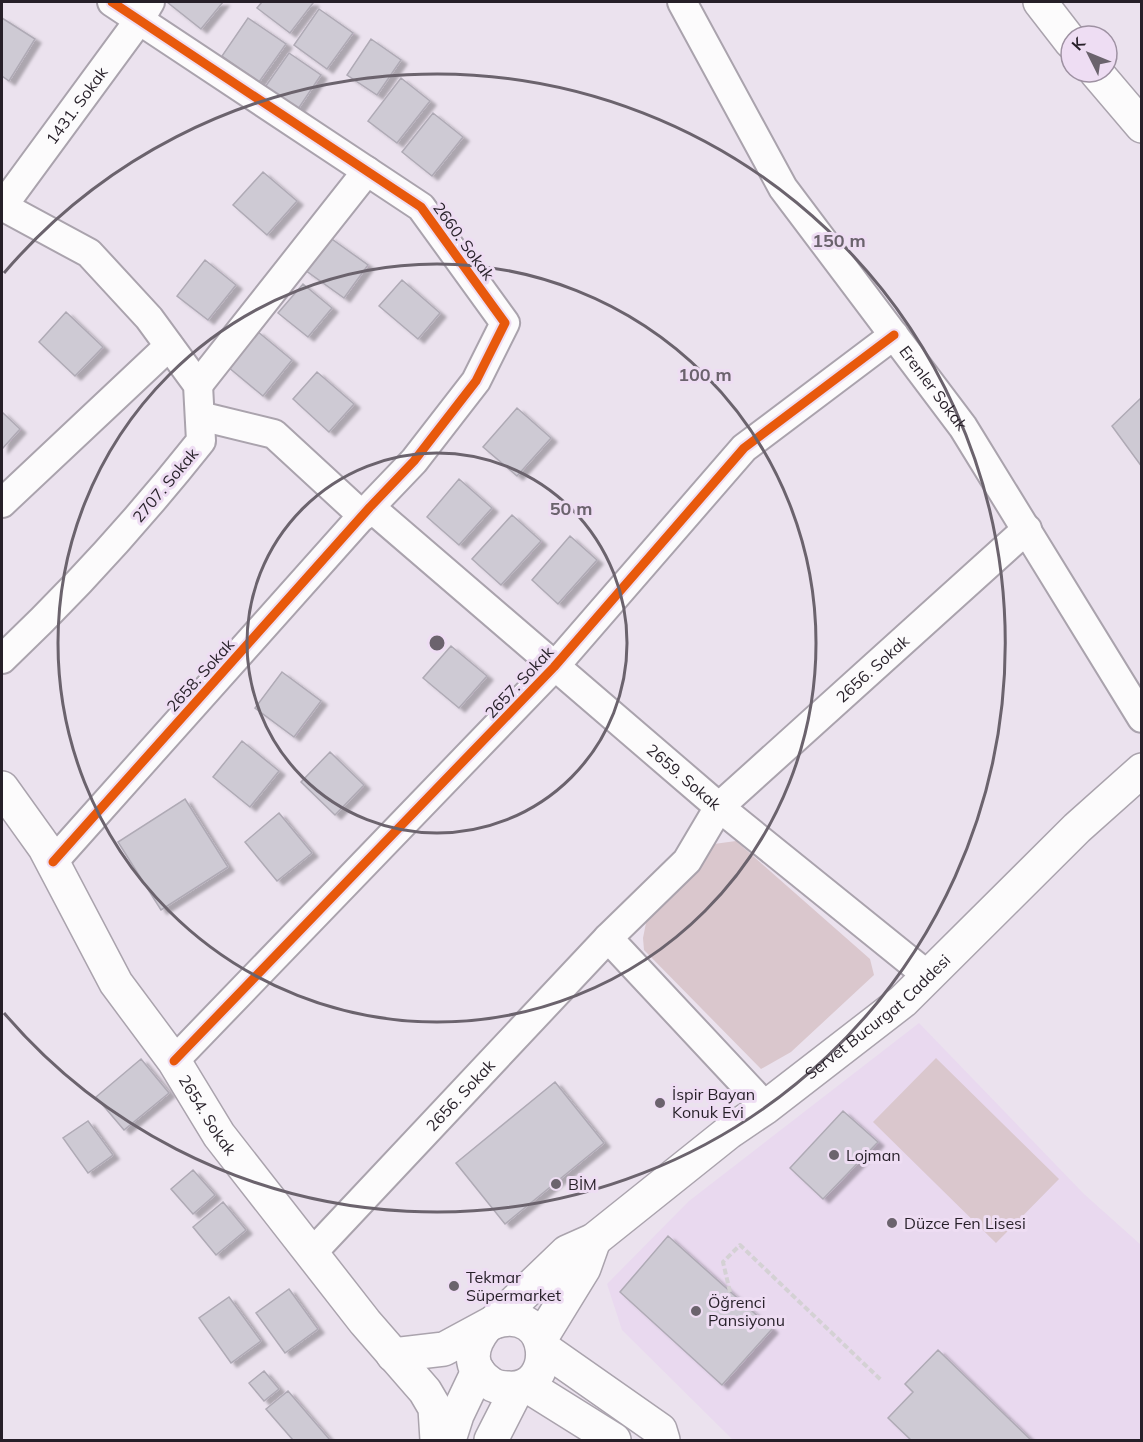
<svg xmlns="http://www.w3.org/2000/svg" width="1143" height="1442" viewBox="0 0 1143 1442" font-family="Mulish,sans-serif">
	<defs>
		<filter id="shadow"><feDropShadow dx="6" dy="4" stdDeviation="1.5" flood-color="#0004"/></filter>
	</defs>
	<rect width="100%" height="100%" fill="#ebe2ee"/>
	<path fill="#e9d9ef" d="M919 1023 1084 1194 1141 1245V1440H733L622 1330 607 1284 689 1201Z"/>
	<path fill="#dac7cd" d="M736 841 870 959 874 975 791 1052 761 1069 644 950 643 938 646 923 714 844Z
		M936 1058 1059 1179 996 1243 873 1122Z"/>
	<path fill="#cecad4" stroke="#afaab5" stroke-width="1.5" filter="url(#shadow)" d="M167 2H223L201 29Z
		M262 2H311L313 3 290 33 257 8Z
		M319 9 353 33 327 69 294 45Z
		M2 18 35 39 9 81 2 76Z
		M248 18 286 44 259 82 222 56Z
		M371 39 401 60 377 95 347 75Z
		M289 53 321 75 296 112 263 90Z
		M401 78 430 101 397 143 368 121Z
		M433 113 463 137 432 176 402 152Z
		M263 172 297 201 267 235 233 205Z
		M329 237 368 265 344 298 305 270Z
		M205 260 236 285 208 320 177 296Z
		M402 280 440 313 418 339 379 306Z
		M303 284 332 308 308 337 278 313Z
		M66 312 103 347 75 376 39 342Z
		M257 331 292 360 263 396 228 367Z
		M317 372 354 404 329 432 293 399Z
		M1142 397V467L1112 426Z
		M517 408 551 438 517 476 483 447Z
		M2 412 20 429 2 449Z
		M459 479 492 508 459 545 427 517Z
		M512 515 541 541 501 585 472 559Z
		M570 536 597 560 558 604 532 580Z
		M451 646 487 676 459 708 423 678Z
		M282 672 321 701 294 737 255 708Z
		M242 741 279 771 250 807 213 777Z
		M330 752 364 785 335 815 301 782Z
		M185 799 228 867 161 910 118 842Z
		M279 813 312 853 277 881 245 842Z
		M141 1059 169 1093 124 1130 96 1097Z
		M555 1082 604 1143 505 1224 456 1163Z
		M843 1111 878 1142 823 1199 790 1168Z
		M88 1121 113 1155 88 1173 63 1138Z
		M193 1170 215 1195 193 1214 171 1189Z
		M223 1202 246 1230 216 1255 193 1227Z
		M668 1236 772 1329 722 1385 620 1292Z
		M289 1289 318 1329 285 1353 256 1313Z
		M229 1297 261 1341 231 1363 199 1318Z
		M938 1350 1031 1440H911L888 1418 913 1392 905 1384Z
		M264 1371 279 1389 264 1401 249 1383Z
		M288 1391 330 1440H293L266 1409Z"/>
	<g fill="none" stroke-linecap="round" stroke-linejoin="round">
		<defs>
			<g id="street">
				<path id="s1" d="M682 2 783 188 963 427 1142 718"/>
				<path d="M2 206 89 253 149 318 198 385 201 441C139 519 74 591 2 659"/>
				<path id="s2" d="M2 207 140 19 150 2"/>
				<path d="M198 385 367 171"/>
				<path d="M200 416 274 434 363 516"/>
				<path d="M2 503 169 346"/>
				<path id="s3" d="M370 507 719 807 687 861 608 938 766 1107"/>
				<path d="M53 862 370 507 414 461 476 381 505 323 421 207 112 2"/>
				<path id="s4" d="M927 975 719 807 1027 529"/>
				<path d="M174 1061 554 667 744 448 894 335"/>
				<path id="s5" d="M311 1254 608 938"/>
			</g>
			<g id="secondary">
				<path d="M1040 2 1071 42"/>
				<path d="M1096 72 1142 126"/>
				<path id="s6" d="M2 788 45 848 116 983 174 1061 219 1135 365 1322 425 1391 435 1408 437 1440"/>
				<path d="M485 1328C470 1347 467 1368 490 1383 495 1387 502 1388 508 1388 558 1392 554 1303 494 1322"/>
				<path d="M541 1338 584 1268 594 1240"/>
				<path d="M543 1348 660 1430 663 1440"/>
				<path id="s7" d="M393 1355 444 1349 494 1322 567 1252 594 1240 729 1132 766 1107 903 1001 1077 828 1142 770"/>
				<path d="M526 1385 614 1440"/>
				<path d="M449 1440 457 1415 478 1371"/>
				<path d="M491 1440 517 1389"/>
			</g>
		</defs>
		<use href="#street" stroke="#aaa3ad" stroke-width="32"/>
		<use href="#secondary" stroke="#aaa3ad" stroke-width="36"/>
		<path stroke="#d4d1d4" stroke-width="4" stroke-dasharray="6 3" stroke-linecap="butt" d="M730 1292 723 1262 740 1245 882 1381"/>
		<use href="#street" stroke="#fcfbfc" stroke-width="28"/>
		<use href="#secondary" stroke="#fcfbfc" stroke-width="33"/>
		<defs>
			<path id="cycleway" d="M53 862 370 507 414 461 476 381 505 323 421 207 112 2
				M174 1061 554 667 744 448 894 335"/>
		</defs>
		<use href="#cycleway" stroke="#eeddf3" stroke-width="13"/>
		<use href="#cycleway" stroke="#e8590c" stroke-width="9"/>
	</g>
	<g fill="none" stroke="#6b636d" stroke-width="3">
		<circle cx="437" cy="643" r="190"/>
		<circle cx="437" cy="643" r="379"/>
		<path d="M4 273A569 569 0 1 1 4 1013"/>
	</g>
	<g fill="#6b636d" stroke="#eeddf3" stroke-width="2">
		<circle cx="660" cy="1103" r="6"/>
		<circle cx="834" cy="1155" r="6"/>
		<circle cx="556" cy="1184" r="6"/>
		<circle cx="892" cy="1223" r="6"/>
		<circle cx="454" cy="1286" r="6"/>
		<circle cx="696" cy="1311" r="6"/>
	</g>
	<g text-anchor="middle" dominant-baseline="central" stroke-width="6" stroke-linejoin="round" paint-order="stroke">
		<g font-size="16" fill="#261f28" stroke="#eeddf3">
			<text stroke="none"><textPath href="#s2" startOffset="126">1431. Sokak</textPath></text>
			<text transform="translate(464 241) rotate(54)">2660. Sokak</text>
			<text stroke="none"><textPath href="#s1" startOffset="462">Erenler Sokak</textPath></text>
			<text transform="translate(165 485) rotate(-50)">2707. Sokak</text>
			<text stroke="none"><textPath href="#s4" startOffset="474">2656. Sokak</textPath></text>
			<text transform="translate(200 675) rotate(-48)">2658. Sokak</text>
			<text transform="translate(519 682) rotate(-47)">2657. Sokak</text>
			<text stroke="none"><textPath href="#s3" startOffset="414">2659. Sokak</textPath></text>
			<text stroke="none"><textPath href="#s7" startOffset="600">Servet Bucurgat Caddesi</textPath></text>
			<text stroke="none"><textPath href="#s5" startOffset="218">2656. Sokak</textPath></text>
			<text stroke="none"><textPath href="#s6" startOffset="387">2654. Sokak</textPath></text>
		</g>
		<g font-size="16" fill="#261f28" stroke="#eeddf3" text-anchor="start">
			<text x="672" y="1094">İspir Bayan<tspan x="672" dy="18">Konuk Evi</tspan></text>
			<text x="846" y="1155">Lojman</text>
			<text x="568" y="1184">BİM</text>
			<text x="904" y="1223">Düzce Fen Lisesi</text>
			<text x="466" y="1277">Tekmar<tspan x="466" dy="18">Süpermarket</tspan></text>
			<text x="708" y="1302">Öğrenci<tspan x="708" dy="18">Pansiyonu</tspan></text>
		</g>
	</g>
	<circle cx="437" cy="643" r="9" fill="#6b636d" stroke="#eeddf3" stroke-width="3"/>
	<g font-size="18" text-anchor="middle" font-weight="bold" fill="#6b636d" stroke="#eeddf3" stroke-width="6" stroke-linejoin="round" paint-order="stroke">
		<text x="839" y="247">150 m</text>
		<text x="705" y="381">100 m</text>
		<text x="571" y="515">50 m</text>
	</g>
	<rect width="1143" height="1442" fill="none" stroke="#261f28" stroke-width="6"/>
	<g transform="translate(1089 54) rotate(313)"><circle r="28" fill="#eeddf3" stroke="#9e91a2" stroke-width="1.5"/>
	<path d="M0-4.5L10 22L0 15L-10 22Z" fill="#6b636d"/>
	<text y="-9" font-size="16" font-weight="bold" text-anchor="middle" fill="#261f28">K</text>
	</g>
</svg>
